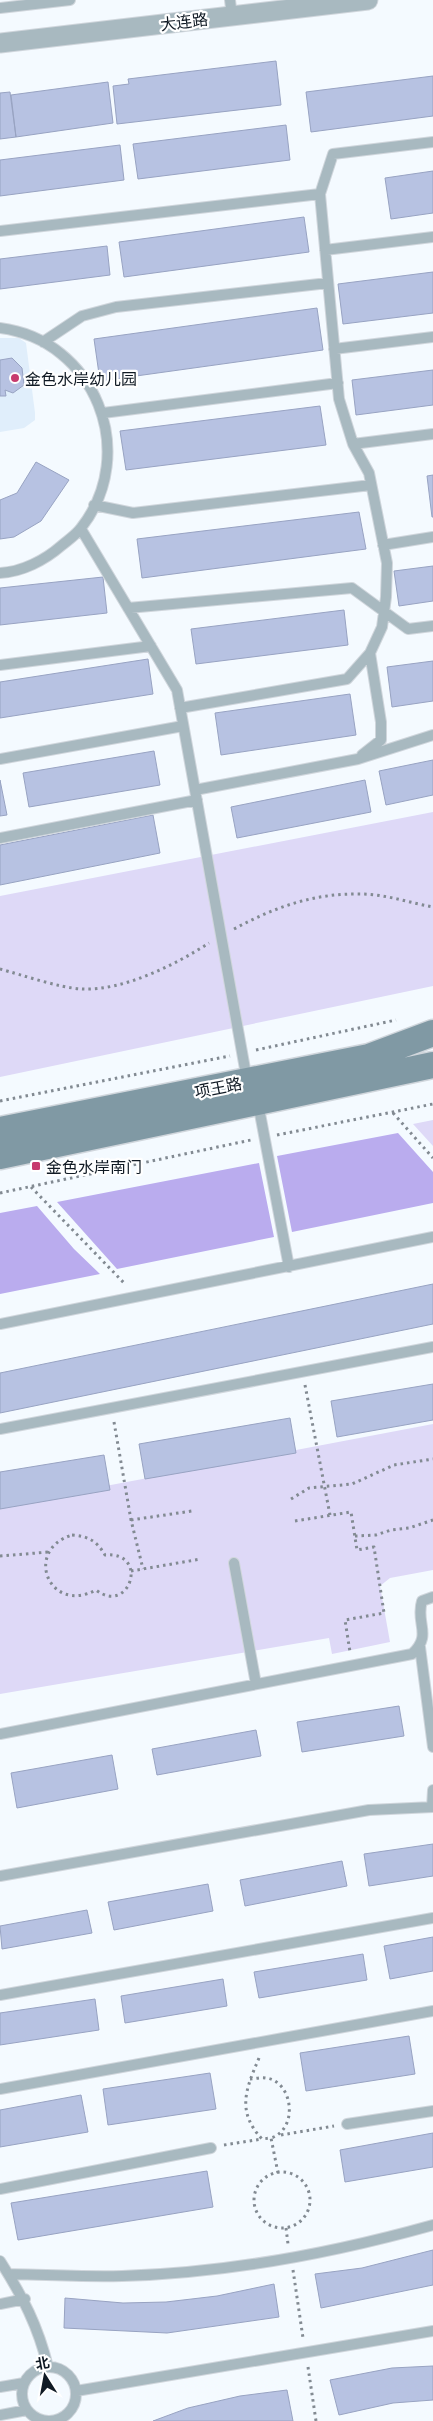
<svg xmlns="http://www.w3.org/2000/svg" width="433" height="2421" viewBox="0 0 433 2421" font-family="Barlow,'Noto Sans SC',sans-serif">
	<rect width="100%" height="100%" fill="#f4faff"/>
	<path fill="#e0eefb" d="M0 338H19L26 343 35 413V420L24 428 0 432Z"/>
	<path fill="#ded9f7" d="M433 812V986L0 1077V896Z
		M433 1120V1146L413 1124Z
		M433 1424V1570L390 1578 380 1586 390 1642 332 1654 329 1638 0 1694V1506Z"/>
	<path fill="#baacee" d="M398 1133 433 1172V1203L292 1232 277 1156Z
		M259 1163 274 1237 117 1269 57 1202Z
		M37 1206 74 1249 100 1274 0 1294V1213Z"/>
	<path fill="#b7c2e2" stroke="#98a3c2" d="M276 61 281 105 117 124 113 86 129 84 128 79Z
		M433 76V116L311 132 306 92Z
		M108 82 113 123 16 137 11 95Z
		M10 92 16 137 0 139V93Z
		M286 125 290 160 138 179 133 144Z
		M120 145 124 180 0 196V160Z
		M433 171V213L391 219 385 178Z
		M304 217 309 252 124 277 119 242Z
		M107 246 110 275 0 289V259Z
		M433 272V313L343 324 338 284Z
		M317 308 323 350 100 381 94 339Z
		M12 358 22 368 24 385 13 393 5 390 6 396H0V360Z
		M433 370V405L356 415 352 380Z
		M320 406 326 445 126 470 120 431Z
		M36 462 69 480 41 521 14 537 0 539V500L17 493Z
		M433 475V517H432L427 476Z
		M359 512 366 549 142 578 137 539Z
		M433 566V601L399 606 394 571Z
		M103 577 107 613 0 625V588Z
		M344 610 348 645 196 664 191 629Z
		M148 659 153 694 0 718V682Z
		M433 661V701L392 707 387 667Z
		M350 694 356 735 221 755 215 713Z
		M154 751 160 785 29 807 23 773Z
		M433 760V795L386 805 379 771Z
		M0 780 7 815 0 816Z
		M365 780 371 812 237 838 231 807Z
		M153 815 160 853 0 885V845Z
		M433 1284V1324L0 1413V1373Z
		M433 1384V1420L337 1437 331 1401Z
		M290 1418 296 1453 145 1479 139 1444Z
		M104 1455 110 1490 0 1509V1472Z
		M399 1706 404 1736 302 1752 297 1722Z
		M256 1730 261 1756 157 1775 152 1749Z
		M112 1755 118 1789 17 1808 11 1773Z
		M433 1844V1876L369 1886 364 1854Z
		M342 1861 347 1886 245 1906 240 1880Z
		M208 1884 213 1911 114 1930 108 1902Z
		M87 1910 92 1933 2 1949 0 1926Z
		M433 1937V1971L390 1979 384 1946Z
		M363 1954 367 1980 259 1998 254 1972Z
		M223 1979 227 2006 125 2023 121 1996Z
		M95 1999 99 2030 0 2045V2013Z
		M409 2036 415 2074 306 2091 300 2053Z
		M210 2073 216 2109 108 2125 103 2089Z
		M81 2095 88 2132 0 2147V2110Z
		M433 2133V2167L345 2182 340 2150Z
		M207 2171 213 2207 18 2240 11 2203Z
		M433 2250V2285L321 2308 315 2274 362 2268Z
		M274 2284 279 2317 167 2333 64 2328 65 2298 123 2303 166 2302 217 2296Z
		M433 2366V2400L393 2403 339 2415 330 2380 392 2368Z
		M287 2390 293 2421H153L188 2408 240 2396Z"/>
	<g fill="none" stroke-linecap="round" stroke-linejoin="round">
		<defs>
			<path id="lane" d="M230 0 232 16
				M0 8 70 0
				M0 231 320 194
				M325 250 433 237
				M0 328C95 340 140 453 81 528 76 535 68 540 61 546 45 560 22 572 0 573
				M43 342 82 316 116 307 328 283
				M334 349 433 337
				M103 413 338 383
				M353 444 433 434
				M94 505 133 513 371 485
				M81 529 177 690 247 1080
				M383 545 433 537
				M128 608 352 588 408 629 433 626
				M0 665 151 646
				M180 708 347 679 370 653 382 627 386 597 387 563 369 473 353 444 339 399 320 194 333 154 433 142
				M362 755 381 740V722L370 653
				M0 759 183 726
				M195 790 358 759 433 735
				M0 838 197 800
				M258 1103 289 1267
				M0 1324 433 1237
				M0 1429 433 1347
				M234 1563 256 1684
				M420 1647 433 1747
				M0 1734 412 1654C433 1635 415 1623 422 1601L433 1597
				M432 1807 433 1790
				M0 1876 369 1810 433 1807
				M0 1995 433 1918
				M0 2089 433 2011
				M347 2124 433 2111
				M0 2189 211 2148
				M0 2261C23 2297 38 2326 48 2367
				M9 2274C46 2275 85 2277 122 2276 226 2273 333 2253 433 2225
				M0 2304 25 2299
				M22 2394a27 27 0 1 1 54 0a27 27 0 1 1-54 0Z
				M0 2387 24 2383
				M76 2391 433 2331
				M0 2415 27 2410"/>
			<path id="street" d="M0 43 368 0"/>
			<path id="secondary" d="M0 1130 369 1057 433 1033
				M0 1156 433 1065"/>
		</defs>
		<use href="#lane" stroke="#d0d6dc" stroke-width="12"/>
		<use href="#street" stroke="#d0d6dc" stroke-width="21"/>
		<use href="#secondary" stroke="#d0d6dc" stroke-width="29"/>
		<path stroke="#828a92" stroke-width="3" stroke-dasharray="2.5 4" stroke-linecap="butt" d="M234 929C275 907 314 893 361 894 385 894 410 903 433 907
			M0 969C22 975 60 988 82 989 123 991 175 965 209 943
			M256 1050 396 1020
			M0 1101 230 1056
			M393 1113 433 1158
			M277 1135 433 1104
			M31 1187 126 1285
			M0 1193 251 1140
			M305 1385 330 1515
			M114 1422 131 1520 143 1569
			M291 1499 309 1488 352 1484 394 1465 433 1459
			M131 1520 192 1511
			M295 1521 351 1512 357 1550 374 1547 384 1613 345 1620 350 1652
			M72 1535C88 1536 97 1541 105 1555 150 1551 130 1616 96 1590 49 1615 23 1550 72 1535Z
			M355 1536 376 1535 391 1530 409 1528 433 1520
			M0 1556 49 1552
			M131 1571 201 1559
			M259 2058C246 2089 236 2111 262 2139L271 2138 278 2173
			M250 2079C255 2079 261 2077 266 2078 293 2081 299 2129 271 2138
			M281 2135 334 2126
			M224 2145 262 2139
			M254 2200a28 28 0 1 1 56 0a28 28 0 1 1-56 0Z
			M286 2228 288 2244
			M293 2270 303 2338
			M308 2367 316 2421"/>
		<use href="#lane" stroke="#a8b9c0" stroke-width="10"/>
		<use href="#street" stroke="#a8b9c0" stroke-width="19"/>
		<use href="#secondary" stroke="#8099a4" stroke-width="26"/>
	</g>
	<g fill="#c73b6e" stroke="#fff" stroke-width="2">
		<circle cx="15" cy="378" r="5"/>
		<rect x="31" y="1161" width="10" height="10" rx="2.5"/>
	</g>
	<g text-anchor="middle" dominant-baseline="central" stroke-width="4.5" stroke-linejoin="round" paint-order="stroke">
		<g font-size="16" fill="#101a24" stroke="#fff">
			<text transform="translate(184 21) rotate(-7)">大连路</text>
			<text transform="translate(218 1087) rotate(-11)">项王路</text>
		</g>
		<g font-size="16" fill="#101a24" stroke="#fff" text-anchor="start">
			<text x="25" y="378">金色水岸幼儿园</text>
			<text x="46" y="1166">金色水岸南门</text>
		</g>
	</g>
	<g transform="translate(45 2376) rotate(349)" stroke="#ffffff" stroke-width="4" paint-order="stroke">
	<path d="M0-4L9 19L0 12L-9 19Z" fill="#101a24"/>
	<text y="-8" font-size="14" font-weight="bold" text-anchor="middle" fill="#101a24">北</text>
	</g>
</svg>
